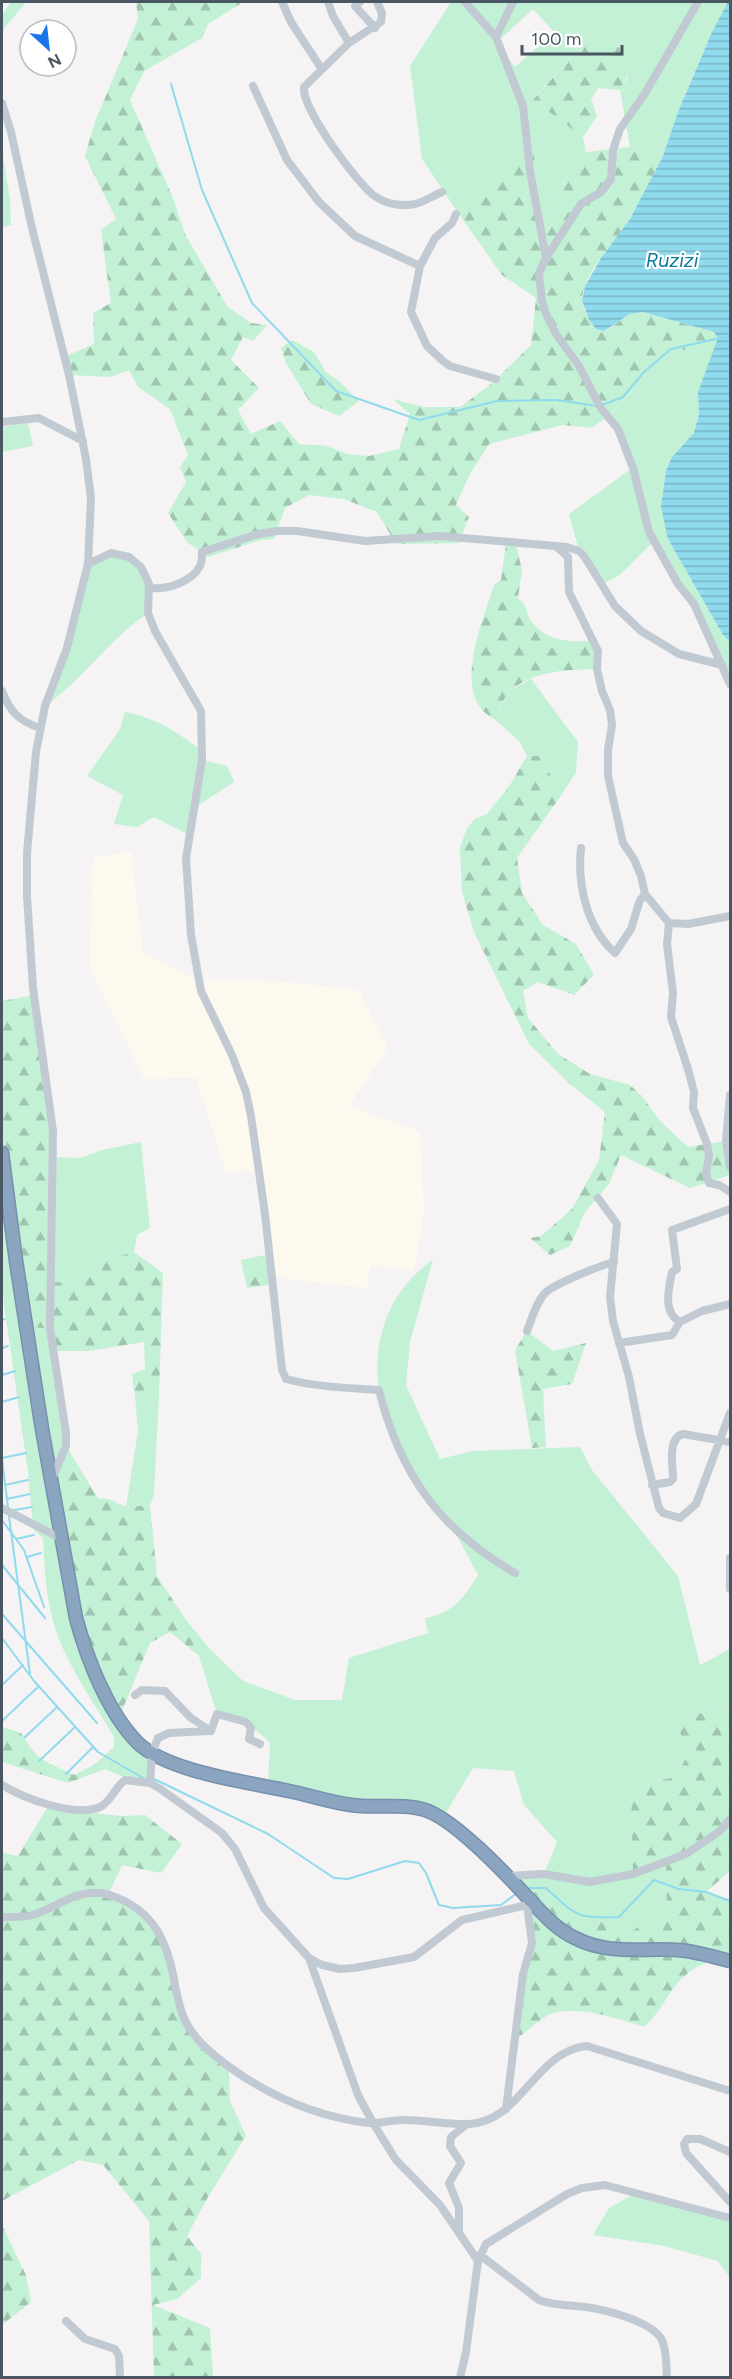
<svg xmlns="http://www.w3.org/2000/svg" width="732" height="2379" viewBox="0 0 732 2379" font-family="Figtree,sans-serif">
	<defs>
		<pattern id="forest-firs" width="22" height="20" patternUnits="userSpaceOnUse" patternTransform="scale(1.5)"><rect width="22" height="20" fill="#c3f1d5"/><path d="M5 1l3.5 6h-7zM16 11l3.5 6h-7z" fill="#a0c6b0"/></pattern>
		<pattern id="water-rules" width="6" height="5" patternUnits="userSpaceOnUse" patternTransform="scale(1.5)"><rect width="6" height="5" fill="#90daee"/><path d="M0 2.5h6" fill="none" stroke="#78b4c4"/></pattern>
	</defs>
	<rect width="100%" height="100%" fill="#f5f3f3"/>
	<path fill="#fdf9ef" d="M131 852 143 953 198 980 276 981 358 989 388 1047 349 1106 414 1129 420 1134 424 1211 414 1270 370 1266 367 1288 287 1279 272 1273 259 1169 226 1173 196 1078 144 1079 90 966 93 857Z"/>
	<path fill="#c3f1d5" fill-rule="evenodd" d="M11 2H26L2 31V15Z
		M451 2H728C702 50 681 103 663 156L630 147 620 90 628 77 580 47 533 99 583 137 586 152 560 186 555 223 548 228 521 200 535 181 534 148 466 198 461 217 422 159 410 66ZM533 9 554 32 515 67 495 44Z
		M2 149 10 200 11 225 2 227Z
		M714 332 719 338 698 392 699 414 694 433 672 457 668 539 723 635 730 642V684L694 604 653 542 620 575 602 584 579 551 569 514 632 468 609 416C629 397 649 366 673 353 693 342 698 353 714 332Z
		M28 423 33 446 2 452V427Z
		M119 554 145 574 148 613C108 640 84 679 45 706L88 564Z
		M531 679 578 742 576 772 560 797 542 756H527L519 741 494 719 509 691Z
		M125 712C157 718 177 732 202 751V760L227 766 234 782 196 807 189 835 154 817 137 827 114 824 123 795 87 776 120 729Z
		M141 1142 150 1228 137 1235 134 1252 91 1263 87 1279 50 1283 53 1157 80 1158 102 1150Z
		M2 1153 50 1329 66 1446 119 1718 152 1753 150 1783 130 1780 105 1769 114 1747V1737C94 1702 63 1660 53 1621 46 1594 44 1565 43 1538L33 1529 28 1472 2 1290Z
		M433 1259 410 1342 406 1385 440 1459 473 1451 580 1447 592 1470 678 1576 700 1665 730 1649V1705L675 1721 689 1753 675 1777 631 1787 666 1863 667 1907 632 1932 594 1918 581 1917 546 1888 526 1887 505 1876 544 1874 557 1842 524 1805 514 1771 473 1768 442 1819 427 1811 358 1806 268 1786 270 1742 246 1722 217 1714 199 1656 209 1648 243 1681 295 1700H342L349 1658 428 1633 425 1618C453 1613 463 1599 478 1575L454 1530 418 1485 379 1390C373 1352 383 1310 409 1281 416 1273 425 1266 433 1259Z
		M135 1396H159L154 1495 150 1505 126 1507 138 1431Z
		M638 2192 730 2216V2277L718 2261 664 2246 593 2235 609 2208Z"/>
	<path fill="url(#forest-firs)" d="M136 2H243L208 24 202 38 144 71 130 100 173 198 185 234 227 306 251 323 267 325 253 341 243 337 231 360 259 388 238 410 251 434 280 421 299 444 327 446 347 454 369 456 399 449 410 414 393 399 423 407H460L491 384 531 345 536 298 502 275 461 217 466 198 534 147 535 181 521 200 548 228 555 223 560 186 586 152 630 147 663 156C652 176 643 198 631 217 618 240 582 273 582 300 583 311 590 321 596 329L605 331 630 314 643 312 714 332 705 344 673 353 646 375 609 416 591 428 563 425 489 444 470 474 456 505 469 517 459 543 396 544 377 512 344 499 309 495 285 508 274 539 261 540 208 557 187 542 168 513 186 482 180 467 188 455 170 409 138 387 129 370 110 377 69 375 64 357 94 344 93 313 111 303 101 230 116 219 85 156 95 122 138 19Z
		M580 47H627C630 66 630 73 620 90L598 88 591 100 597 116 583 137 533 100Z
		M292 340 314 352 326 372 339 381 359 401 339 416 311 404 286 363 281 348Z
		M506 544 516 545 522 570 518 598C529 607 525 613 532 622 547 642 571 643 594 640L597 669C567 670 536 670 511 690 504 696 499 711 494 719 491 717 486 714 483 711 456 682 484 618 494 585L501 580Z
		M527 756H542L560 797 517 858 522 893 543 925 576 944 594 975 574 995 538 982 523 991 528 1018 558 1054 590 1074 630 1085 642 1096 660 1121 688 1147 726 1141 730 1175 690 1188 621 1155 609 1184 585 1212 570 1246 550 1255 530 1238 541 1236 572 1209 599 1160 605 1112 571 1085 529 1044 474 932 462 892 460 848 467 828 475 819 487 814 510 785Z
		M34 995 53 1131 51 1283 87 1279 91 1263 134 1252 163 1273 159 1396H135L132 1374 145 1369 144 1342 88 1351H52L50 1329 26 1326 2 1153V1001Z
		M270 1254 273 1284 247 1288 241 1260Z
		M527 1331 553 1351 586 1343 572 1384 543 1389 546 1447 532 1448 515 1350Z
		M66 1446 98 1498 111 1500 126 1507 150 1505 157 1576 186 1620 209 1648 199 1656 170 1632 150 1643 119 1718 84 1646 52 1479Z
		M730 1705V1871L707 1891 730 1901V1961C720 1958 714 1960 704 1964 671 1977 668 2006 644 2027 617 2018 582 2006 553 2013 543 2016 524 2034 515 2040L532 1943 526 1887 546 1888 581 1917 594 1918 632 1931 667 1907 666 1863 633 1874 631 1787 675 1777 689 1753 675 1721Z
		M2 1727 21 1733C38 1762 45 1761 74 1775L94 1765 114 1747 105 1769 68 1783 2 1762Z
		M47 1808 122 1816 145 1815 182 1844 161 1873 122 1865 108 1895 131 1904 161 1935 187 2025 229 2067 230 2101 246 2136 208 2197 187 2236 201 2254V2278L177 2299 153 2305 210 2328 213 2377H154L149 2221 103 2165 79 2160 2 2201 3 2227 26 2275 31 2302 2 2325V1853L18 1856Z"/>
	<path fill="url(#water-rules)" d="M728 2H730V642L723 635 668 539 661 507 666 471 672 457 694 433 699 414 698 392 718 338 714 332 643 312 630 314 604 331 596 329 589 320 582 301 585 286 601 258 630 219 663 156 678 112 712 32Z"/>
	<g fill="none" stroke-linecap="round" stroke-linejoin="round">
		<path stroke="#90daee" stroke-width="2" d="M171 84 202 190 252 303 336 391 419 420 497 401 556 400 597 406
			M602 405 623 397 644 372 671 349 720 338
			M2 1320 5 1319
			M2 1348 8 1346
			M2 1375 15 1371
			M2 1402 19 1397
			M2 1458 26 1453
			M2 1459 8 1507
			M5 1485 28 1480
			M7 1499 30 1494
			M14 1510 32 1507
			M9 1516 30 1674
			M2 1520 24 1550 44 1607
			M16 1539 34 1535
			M27 1557 41 1553
			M2 1565 45 1618
			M2 1614 97 1723
			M2 1638 34 1681 98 1752 145 1779
			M2 1685 23 1665
			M2 1721 39 1686
			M24 1738 57 1707
			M39 1761 74 1728
			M66 1774 93 1747
			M154 1779 268 1834 334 1878 348 1879 405 1861 419 1863 426 1873 439 1905 453 1908 501 1905 517 1893
			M524 1888H546C577 1916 575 1919 619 1917L654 1880 679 1889 706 1892 730 1901"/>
		<defs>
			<path id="highway" d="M2 1153 16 1261 42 1429 76 1618C87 1659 108 1713 138 1743 168 1772 248 1782 289 1791 309 1795 330 1802 351 1805 375 1809 404 1802 428 1811 458 1823 507 1875 530 1900 544 1915 556 1929 575 1938 608 1955 641 1948 677 1950 695 1951 714 1957 730 1961"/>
		</defs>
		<use href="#highway" stroke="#7690ad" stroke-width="15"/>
		<path stroke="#c1cad2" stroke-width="8" d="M282 2 291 22 321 68
			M328 2 333 16 349 43
			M360 2 355 6 375 28
			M377 2 382 13 381 22 349 43 304 87C301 108 355 180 373 195 379 199 387 203 394 204 417 208 422 201 442 192
			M465 2 496 37
			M513 2 496 37 523 106 530 171 546 258 539 273 542 301 546 314 556 334 579 366 600 407 618 429 633 468 649 532 678 584 694 604 730 684
			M253 86 287 160 319 202 355 236 420 266
			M2 103 11 132 32 228 69 375 86 459 91 498 88 564 67 648 45 706 36 752 27 853V896L33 988 53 1131 50 1329 66 1433V1446L52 1479
			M456 214 452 223 435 238 420 266 411 312 427 346 443 361 450 366 496 379
			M546 258 581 204 601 192 611 179 613 150 620 129 644 95 698 2
			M2 422 39 418 83 441
			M556 546 568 557 569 592 598 651 597 669 602 691 610 710 612 725 608 750V776L623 843 634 859 641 876 645 894 669 923 688 924 730 916
			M88 564 111 553 129 557 141 567 149 584 148 613 155 631 201 711 202 760 186 858 191 935 201 991 232 1055 246 1092 251 1116 265 1214 282 1370 286 1379C316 1387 348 1388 379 1390 400 1474 439 1529 515 1573
			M150 588C166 590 192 582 200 566 202 562 202 557 202 552L258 534 277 531H297L365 541 440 536 567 547 579 551 584 556 615 606 641 631 679 654 722 665
			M2 691C10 712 19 721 40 728
			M581 848C577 885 587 928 615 953L631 929 640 900 645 894
			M669 923 667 944 673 993 671 1017 688 1069 694 1092 693 1108 707 1144 709 1156 706 1173 709 1183 719 1185 730 1192
			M730 1095 726 1141 730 1167
			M598 1198 617 1224 610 1297 613 1321 629 1377 640 1434 659 1508 663 1513 680 1518 696 1504 730 1413
			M680 1322C662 1312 669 1288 672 1272L677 1269 672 1230 730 1209
			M527 1331C532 1318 536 1303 545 1293 556 1283 599 1266 614 1262
			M619 1343 672 1335 680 1322 702 1311 730 1304
			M652 1485 670 1482 673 1479C673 1466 667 1438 683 1434L730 1442
			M2 1508 60 1538
			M730 1558V1589
			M135 1695 142 1690 165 1691 191 1718 211 1731 217 1714 246 1722 251 1728 249 1739 260 1744
			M150 1783 152 1753 158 1738 169 1733 209 1731
			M2 1785C23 1798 75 1818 100 1807 111 1802 114 1788 125 1780L150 1783 159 1788 222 1833 235 1849 264 1908 309 1958 322 1965 340 1969 354 1968 414 1957 462 1920 527 1905 531 1902
			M506 1876 544 1874 590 1882 633 1874 686 1854 720 1831 730 1819
			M2 1917C12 1917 22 1918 33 1915 59 1906 81 1886 110 1895 155 1910 168 1943 175 1985 178 1999 180 2012 187 2024 197 2042 212 2054 228 2066 271 2097 317 2117 369 2123 381 2124 393 2119 405 2120 426 2120 448 2125 469 2124 522 2121 535 2051 587 2046L730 2091
			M309 1958 358 2095 373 2123 396 2160 440 2205 478 2261
			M506 2109 523 1974 532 1943 527 1905
			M730 2152 700 2139H687L684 2144 686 2153 730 2202
			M459 2233V2208L449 2183 461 2163 450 2146 451 2137 467 2124
			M480 2255 539 2300C554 2306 570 2305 586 2307 606 2310 652 2321 662 2340 667 2351 666 2366 667 2378
			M66 2321 85 2339 115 2349 119 2356 120 2378
			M460 2378 466 2352 478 2261 486 2244 567 2194 582 2188 605 2185 730 2218"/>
		<use href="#highway" stroke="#8ba5c1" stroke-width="12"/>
	</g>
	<g text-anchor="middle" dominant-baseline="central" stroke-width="4.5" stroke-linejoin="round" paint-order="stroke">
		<g font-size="20" font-style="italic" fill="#0c7c9b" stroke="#fff">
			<text x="672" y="260">Ruzizi</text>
		</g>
	</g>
	<rect width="732" height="2379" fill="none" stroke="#4a5661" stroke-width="6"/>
	<g transform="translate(48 48) rotate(153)"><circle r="28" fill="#ffffff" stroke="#b7bbc0" stroke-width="1.5"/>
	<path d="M0-4.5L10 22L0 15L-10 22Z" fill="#1a73e8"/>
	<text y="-9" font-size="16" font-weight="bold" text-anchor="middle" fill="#4a5661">N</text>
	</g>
	<path d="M522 45v9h100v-9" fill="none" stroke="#4a5661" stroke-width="3"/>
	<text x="531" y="45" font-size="18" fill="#4a5661" stroke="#ffffff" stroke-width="4.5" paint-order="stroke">100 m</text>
</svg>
